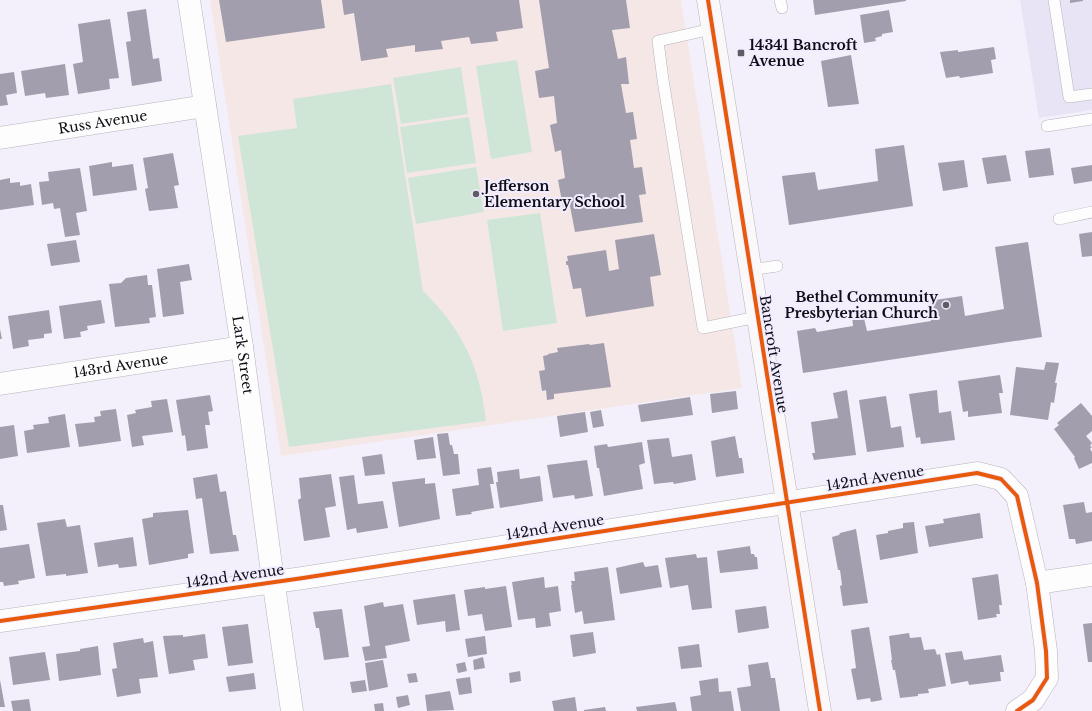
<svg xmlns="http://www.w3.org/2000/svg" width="1092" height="711" viewBox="0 0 1092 711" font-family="'Libre Baskerville',serif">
	<rect width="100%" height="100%" fill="#f3f0fb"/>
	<path fill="#e8e4f6" d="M1020 0H1092V110L1039 118Z"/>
	<path fill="#f5e7e6" d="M210 0H681L742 388 281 456Z"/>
	<path fill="#cfe6d7" d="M517 60 532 152 491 159 476 66Z
		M461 67 468 114 401 124 393 78Z
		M391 84 423 291C463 330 480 367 486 421L289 447 238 136 297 128 293 99Z
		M469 117 476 163 407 173 400 127Z
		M476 167 484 212 416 224 408 178Z
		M540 213 557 323 503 331 487 220Z"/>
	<path fill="#a29ead" d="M219 0H321L325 28 226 42Z
		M342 0H519L523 28 496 32 498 41 471 44 469 37 441 41 443 49 415 52V45L386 49 388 57 361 61 354 13 344 15Z
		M539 0H626L630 28 612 30 618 59 626 57 629 84H621L626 113 633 112 637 139 630 140 634 168 642 167 646 194 639 195 643 222 575 232 570 206 563 207 558 180 565 178 561 150 555 152 550 125 557 123 554 96 539 98 535 71 549 68Z
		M813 0H906V1L815 15Z
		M1070 0H1083V1L1070 3Z
		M146 9 153 59 159 58 162 81 132 86 126 42 131 41 127 12Z
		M889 10 893 32 882 34V36L875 38 876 41 864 43 860 15Z
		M110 19 119 78 109 79 110 89 78 94 73 64 83 62 78 24Z
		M994 47 996 59 991 60 993 73 960 78 959 76 946 78 940 52 958 50V52Z
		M851 55 859 104 828 107 821 61Z
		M65 64 69 95 46 98 45 93 25 96 21 71Z
		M14 72 17 93 6 95 8 105 0 106V74Z
		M904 145 913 206 789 225 782 176 815 172 818 190 878 181 875 149Z
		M1050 148 1054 175 1029 178 1025 151Z
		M173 153 179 185 174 186 178 208 149 211 145 189 148 188 143 158Z
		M1006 155 1011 181 987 184 982 158Z
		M964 160 968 187 943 191 938 163Z
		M112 162V167L133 164 137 190 93 196 89 166Z
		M1092 165V181L1074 184 1071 168Z
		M80 168 87 211 76 213 80 235 65 237 60 208 54 209 53 203 42 205 39 182 49 181 48 172Z
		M10 178V183L20 182V186L31 184 34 205 0 210V180Z
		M1092 232V256L1082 257 1079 234Z
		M654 234 661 275 650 277 654 306 586 317 581 288 573 289 568 265H566V261H568L567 256 606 250 609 271 619 269 615 240Z
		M76 240 80 262 51 266 47 244Z
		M1028 242 1042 337 803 373 797 331 815 328 817 332 853 326 852 316 863 314 867 331 931 321 928 301 962 296 965 316 1004 309 995 247Z
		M189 264 192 280 180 282 184 314 163 317 157 269Z
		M147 275 148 285H152L156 317 149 318 150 323 115 327 109 284 121 283 126 278Z
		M101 300 105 323 87 326 88 330 80 332 81 337 64 339 59 306Z
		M49 310 52 333 44 334V338L28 340 29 346 13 349 8 316Z
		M0 329 2 339H0Z
		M604 343 611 387 554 394V399L547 400 546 390 542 391 539 371 545 370 543 356 548 355V354L558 352 557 348 589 344 590 345Z
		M1046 362 1059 363 1055 383H1057L1054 403 1051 402 1048 420 1010 415 1016 367 1044 370Z
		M1000 375 1003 393H999L1002 413 968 417V411L963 412 958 381Z
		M847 390 856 455 814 460 812 453H815L811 422 838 418 833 393Z
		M937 390 939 413 951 411 955 440 921 444 920 437 916 438 909 394Z
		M736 391 738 409 712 413 710 394Z
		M210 395 213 411 208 412 210 425H205L208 448 187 451 185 435 182 436 176 400Z
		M886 396 891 428 901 426 904 447 867 452 859 400Z
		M690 397 693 415 641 422 638 405Z
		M167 399 173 432 142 436 144 445 132 447 127 415 136 413 135 410 152 407 151 401Z
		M1081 403 1092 416V431L1086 436 1092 443 1090 446 1092 447 1090 449 1092 452V463L1079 469 1074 458 1075 457 1054 429 1059 425 1057 423Z
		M116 409 121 441 79 447 75 424 95 422 94 417 101 416 100 411Z
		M601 410 604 426 593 428 590 412Z
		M585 412 588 432 560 437 557 416Z
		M65 414 70 447 27 453 24 431 34 429 33 425 49 423 48 417Z
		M14 425 18 456 0 459V427Z
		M448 433 450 445H452L454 454H458L460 474 443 476 437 434Z
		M735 436 739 458H742L744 473 716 477 711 441Z
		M433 437 436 458 417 460 414 440Z
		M669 438 672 457 692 454 696 480 674 484 673 482 654 484 647 440Z
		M642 442 645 463 639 465 643 489 604 496 599 468H597L594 446 607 444 608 447Z
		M382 454 385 474 365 476 362 457Z
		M587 460 593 496 575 499 574 495 553 498 547 465Z
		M491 467 494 484H490L494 508 471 512 472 514 456 516 452 489 479 485 477 469Z
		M519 469 520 479 540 476 543 501 500 508 496 482H498L497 472Z
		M217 474 220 492 226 491 233 535H236L239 551 210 554 202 498 196 499 193 478Z
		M331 474 336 506 325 508 330 537 304 541 298 500 301 498 299 478Z
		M354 475 358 504 383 501 388 528 357 533 356 528 347 530 339 477Z
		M425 478V484L435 483 440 519 399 527 392 482Z
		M1084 502 1086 513 1092 512V541L1076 544 1075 539H1069L1063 505Z
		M0 505H3L7 530 0 531Z
		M188 510 194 553 188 554V558L149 565 142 519 153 517V513Z
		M980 513 983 538 929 547 925 526 944 523 943 519Z
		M65 519 67 527 80 525 88 573 66 576V574L46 576 37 523Z
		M914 522 918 553 880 560 876 535 888 533V531L903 528V523Z
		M856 529 868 603 843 606 840 586 842 585 840 570H838L832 537 839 535 840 533Z
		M133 537 137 566 119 568 118 564 98 567 94 543Z
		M29 544 35 578 18 581 19 584 4 586 3 582H0V548Z
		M750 546 751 554H754L755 557H757L758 569 720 573 717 551Z
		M696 554 697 558 707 557 712 608 692 610 688 585 670 588 665 558Z
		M643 562 645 567 658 565 662 587 620 594 616 568Z
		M608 567 615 620 584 624 582 611 575 613 571 585H572L571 581H575L574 572Z
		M998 574 1002 605H999L1000 614H996L997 617 978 620 972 578Z
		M544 577 545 588 558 586 561 611 549 613 551 626 536 628 535 618 518 620 512 582Z
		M506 586 512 627 485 631 482 614 468 616 464 590 485 587V589Z
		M455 594 460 630 446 632 445 621 417 625 413 600Z
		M383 602 384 607 403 604 410 641 385 646 387 658 365 661 362 647 370 646 364 606Z
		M766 606 769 628 738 633 735 610Z
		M342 609 349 657 324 660 319 628H316L313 612Z
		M1092 623V662H1088L1083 624Z
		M248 624 253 663 228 666 222 627Z
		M869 627 882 700 871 702 870 698 857 700 851 669 856 668 851 630Z
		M593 632 596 653 573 657 570 635Z
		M909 633 910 638 921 637 924 650 935 649 937 655 940 654 946 686 928 689 929 693 918 694V696L900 698 895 670H893L891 660H892L889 636Z
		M205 634 208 658 193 660 195 670 169 674 163 636 183 635V637Z
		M485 636 487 654 468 657 465 639Z
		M143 638 144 643 153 641 158 677 139 679 141 693 117 697 112 669 117 668 113 643Z
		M699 644 702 667 681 669 678 647Z
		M98 646 101 675 59 681 56 654 80 651V649Z
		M962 651 964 660 1001 655 1004 672H1000L1001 681 969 685 968 681 951 684 945 653Z
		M45 652 50 680 13 685 9 657Z
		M483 657 485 668 474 670 473 660Z
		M383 660 388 687 369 691 365 663Z
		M465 662 467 671 458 673 456 664Z
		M768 662 771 678H775L780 711H741L737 688 751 686 748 665Z
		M520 671 521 681 510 683 509 673Z
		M254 673 256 689 229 692 226 677Z
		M416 673 418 682 409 683 407 674Z
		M470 677 472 693 459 695 456 679Z
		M718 678 719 692 731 691 734 711H692L690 697 701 695 699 681Z
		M0 680 5 707H0Z
		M365 680 367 691 352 693 350 682Z
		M450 691 454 710 427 711 425 695Z
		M408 695 410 705 398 708 396 697Z
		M575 697 577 711H554L552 701Z
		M29 699 31 711H13L11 701Z
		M675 702 677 711H637L636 707Z
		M383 703 384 711H375L374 704Z
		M605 707 606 711H584V710Z"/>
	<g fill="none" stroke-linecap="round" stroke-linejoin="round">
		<defs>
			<path id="lane" d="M780 0 782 8
				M1054 0 1069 97 1092 94
				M712 29 658 41 663 80 703 328 757 317
				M1047 126 1092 119
				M1059 219 1092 212
				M750 270 777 266"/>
			<g id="street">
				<path id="s1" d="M189 0 242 347 271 565 292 711"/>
				<path id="s2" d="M0 138 205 106"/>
				<path id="s3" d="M0 384 242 347"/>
				<path d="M1037 583 1092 575"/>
				<path d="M0 621 303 578 977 473 1001 479 1017 496 1037 583 1046 651 1047 678 1033 700 1017 711"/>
			</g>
			<path id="secondary" d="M708 0 820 711"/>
		</defs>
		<use href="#lane" stroke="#b5b3bb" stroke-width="12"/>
		<use href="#street" stroke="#b5b3bb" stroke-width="23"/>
		<use href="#secondary" stroke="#b5b3bb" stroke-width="23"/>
		<use href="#lane" stroke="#fdfdfe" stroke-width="11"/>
		<use href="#street" stroke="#fdfdfe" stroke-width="22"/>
		<use href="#secondary" stroke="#fbf8fa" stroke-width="22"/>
		<defs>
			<path id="cycleway" d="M708 0 820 711
				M0 621 303 578 977 473 1001 479 1017 496 1037 583 1046 651 1047 678 1033 700 1017 711"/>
		</defs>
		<use href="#cycleway" stroke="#f1ecff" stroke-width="6"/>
		<use href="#cycleway" stroke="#e8590c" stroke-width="4"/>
	</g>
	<g fill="#5f5c64" stroke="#f1ecff" stroke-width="1.5">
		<rect x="737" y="49" width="8" height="8" rx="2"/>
		<circle cx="476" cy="194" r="4"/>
		<circle cx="946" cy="305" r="4"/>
	</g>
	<g text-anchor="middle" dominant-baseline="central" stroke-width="4" stroke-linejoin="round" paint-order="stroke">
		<g font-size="14" font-weight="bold" fill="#0f0d13" stroke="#f1ecff" text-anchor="start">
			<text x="749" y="45">14341 Bancroft<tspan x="749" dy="16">Avenue</tspan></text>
			<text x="484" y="186">Jefferson<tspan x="484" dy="16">Elementary School</tspan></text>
			<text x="938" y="297" text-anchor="end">Bethel Community<tspan x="938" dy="16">Presbyterian Church</tspan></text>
		</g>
		<g font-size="14" fill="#0f0d13" stroke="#f1ecff">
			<text stroke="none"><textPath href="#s2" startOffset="104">Russ Avenue</textPath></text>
			<text transform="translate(774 354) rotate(81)">Bancroft Avenue</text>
			<text stroke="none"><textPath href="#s1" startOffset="359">Lark Street</textPath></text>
			<text stroke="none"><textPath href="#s3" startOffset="122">143rd Avenue</textPath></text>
			<text transform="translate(875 478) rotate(-9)">142nd Avenue</text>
			<text transform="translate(555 527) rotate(-9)">142nd Avenue</text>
			<text transform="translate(235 576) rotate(-8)">142nd Avenue</text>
		</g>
	</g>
</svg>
